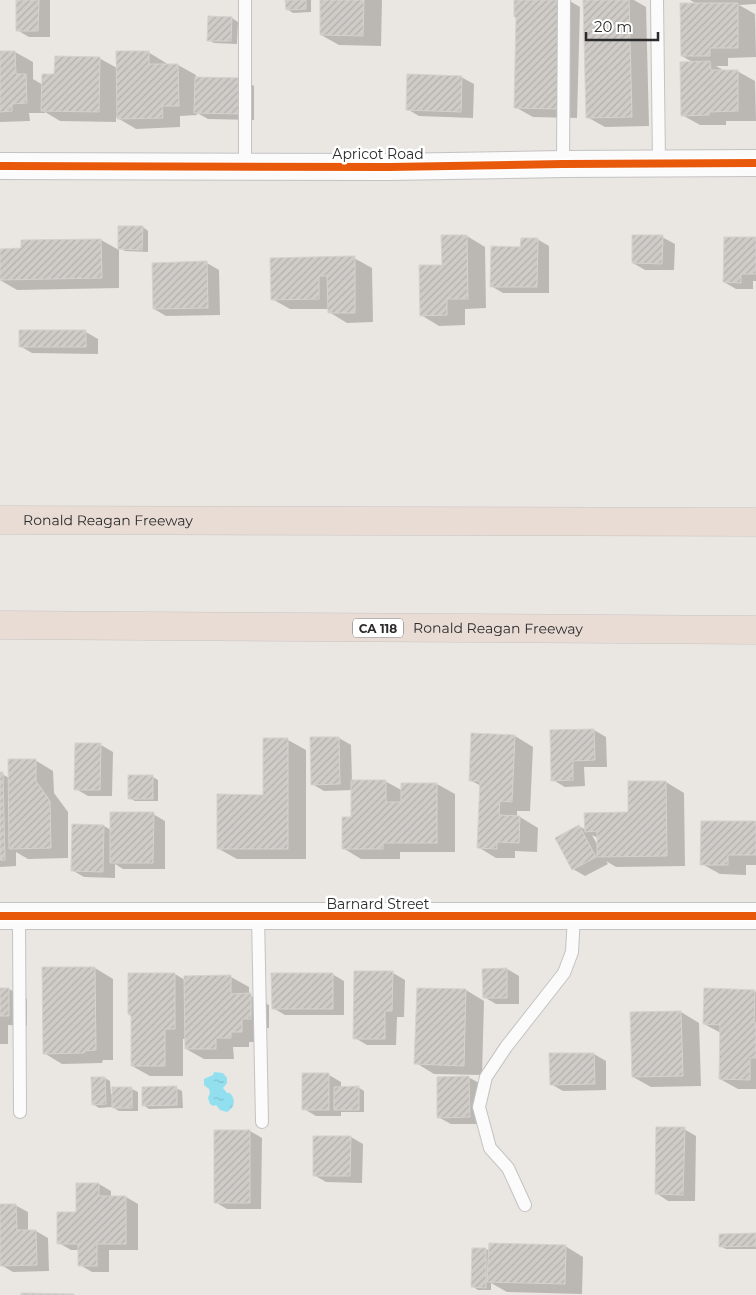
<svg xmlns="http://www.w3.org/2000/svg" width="756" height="1295" viewBox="0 0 756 1295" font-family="Montserrat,sans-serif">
	<defs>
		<pattern id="water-ripples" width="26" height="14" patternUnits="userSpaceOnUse" patternTransform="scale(1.25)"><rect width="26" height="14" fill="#92e0ef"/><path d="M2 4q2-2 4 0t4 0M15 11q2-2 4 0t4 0" fill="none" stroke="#7ec0cd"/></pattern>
		<pattern id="building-hatch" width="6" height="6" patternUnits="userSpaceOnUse" patternTransform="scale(1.25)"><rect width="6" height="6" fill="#cfccc8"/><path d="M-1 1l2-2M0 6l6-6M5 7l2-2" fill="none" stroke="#b2afac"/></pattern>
	</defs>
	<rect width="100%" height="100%" fill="#eae6e2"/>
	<path fill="url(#water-ripples)" d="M214 1072 223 1073 227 1078V1083L223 1088 227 1093H230C236 1100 235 1107 227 1112L220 1110 216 1105 213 1106 210 1104 208 1098 210 1093 209 1089 204 1085V1079L213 1075Z"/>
	<path fill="#0003" fill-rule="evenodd" d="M17 0H50V37H29L17 30Z
		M286 0H311V12L293 13 287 9Z
		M322 0H382L381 46 339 45 321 35Z
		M516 0H568L580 7 577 118 533 117 515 107 517 18 515 17Z
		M584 0H634L646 7 649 126 605 127 587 117Z
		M690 0H756V4L739 5 755 14 756 57 728 58V66H716L725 71H737L755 81 756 121H726V125H700L682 115 694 63 682 56 697 4Z
		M232 18 238 22 237 44 214 43 208 40Z
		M0 52H15L33 62V79L43 85 55 75 99 58 117 68 148 52 166 63V65H178L196 75V78L242 79 254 86V120L208 119 197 113V115L180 116V127L136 129 116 117V122L60 121 45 112V113H29L30 121 0 122Z
		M461 77 474 84 473 118 419 116 407 109Z
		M143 227 148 231V252L125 251 119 248Z
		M467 236 485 247 486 308 465 309V325L439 326 421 315 443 266Z
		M662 237 675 244 674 270H645L633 263Z
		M537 239 549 246V293H503L491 286Z
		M756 239V281H753V289H736L724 282Z
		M101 240 119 250V288L17 290 0 280V250H22Z
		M354 258 372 268 373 322 347 323 329 312V309H290L272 299Z
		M207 263 219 270 220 315 166 316 154 309Z
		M21 331 86 332 98 339V354L32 353 20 346Z
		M594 730 606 737 607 767H584L585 786 565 787 553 780Z
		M515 736 533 747 530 811H517V817H520L538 828 537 852 515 851V858H496L478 847 481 786 470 780Z
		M339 738 351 745 352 781H385L403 791 437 784 455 794V852H400V859H361L343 848 353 818V790L324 791 312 784Z
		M288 740 306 750V859H237L219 849 265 796Z
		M101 745 113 752 112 796H88L76 789Z
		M35 760 53 771 54 793 68 812V858L28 859 16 852V866L0 867V774H2L9 778Z
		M153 777 158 780V801H135L129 798Z
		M666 782 684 793 685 866 616 867 606 861 608 864 585 876 573 869 579 826 586 830 629 814ZM592 835 598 838V846Z
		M153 814 165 821V869H123L115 864V878L84 877 72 870 104 826 111 830Z
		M756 822V865H746V875L720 874 702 864Z
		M95 968 113 979V1060H103L102 1063 62 1064 44 1053Z
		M507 969 519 976V1004H496L484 997Z
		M393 973 405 980 404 1017H397L396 1045H367L355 1038Z
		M175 974 185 980 231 977 249 987V995L269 1005V1028H260V1042H249V1047H233L234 1059H204L186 1049V1039H183V1076H150L132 1066Z
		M332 974 344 981V1015H285L273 1008Z
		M0 989H9L27 999V1026L8 1025V1044H0Z
		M418 989 466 990 484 1001 482 1075 434 1074 416 1063Z
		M754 991 756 992V1089H738L720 1079 721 1033 704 1024Z
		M681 1012 699 1023 701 1086 651 1087 633 1077Z
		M594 1054 606 1061V1090L563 1091 551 1084Z
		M329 1075 341 1082V1088L358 1087 364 1091V1112H341V1116H316L304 1109Z
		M468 1077 481 1084 482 1124H451L438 1117Z
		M105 1078 110 1081 111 1094H113V1089H132L138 1092V1111H119L112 1107 99 1108 93 1104Z
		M176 1088 182 1091 183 1108 149 1109 143 1105Z
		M684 1129 696 1136 695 1201H668L656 1193Z
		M250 1131 262 1138 261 1209H227L215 1202Z
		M351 1137 363 1144 362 1183 326 1182 314 1175Z
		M99 1184 111 1191V1197H126L138 1204V1250H109V1272H92L80 1265V1250H71L59 1243 77 1214Z
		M15 1205 28 1212V1231H36L48 1238 49 1271 13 1272 1 1265 0 1206Z
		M756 1234V1249H726L720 1246Z
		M565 1246 583 1257 582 1294 507 1292 491 1283V1290H478L472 1286 486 1249 490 1251Z"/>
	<path fill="url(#building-hatch)" stroke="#d5d2ce" d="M16 0H39L38 31H16Z
		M285 0H306V9L286 10Z
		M320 0H364L363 36 320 35Z
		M514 0H562L559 109 514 108 516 17H514Z
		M583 0H629L632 117 586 118Z
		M680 3H738V48H710V56H681Z
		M208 16 232 17 231 41H207Z
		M0 51H15L16 74H26L27 103 12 104V111L0 112Z
		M116 51H149V64H178L179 106H162L163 118 117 119Z
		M55 56 100 57 99 112 41 111 42 74H54Z
		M710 61 711 70H738V111L709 112V115L681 116 680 62Z
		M407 74 462 76 461 112 406 110Z
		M195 77 243 78 242 114 194 113Z
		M118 226H143L142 250 118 249Z
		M441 235H467L468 299H447V315L420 316 419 265H442Z
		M632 235H663L662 264 632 263Z
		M724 237H756V274H741V283L723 282Z
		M521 238H538L537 287H490L491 246 520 247Z
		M101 239 102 278 0 280V249L21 248V240Z
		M355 256V313H328L327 276H319V299L271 300 270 258Z
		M207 261 208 308 153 309 152 263Z
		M19 330H86V347H19Z
		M594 729 595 760 573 761V780L551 781 550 730Z
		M471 733 515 735 512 802 500 801 499 815 520 816 519 843 497 842V849L477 848 480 781H469Z
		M310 737H339L340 784 311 785Z
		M263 738H288V849H217V794L263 795Z
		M75 743H101L100 790H74Z
		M8 759H36V781L50 801 51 848 9 849Z
		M0 772H3L5 860H0Z
		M128 775H153V799H128Z
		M351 780H386V802H401V783H437V843H383V849H342V817H351Z
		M628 781H666L667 856 597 857V831L585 832 584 813 628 812Z
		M110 812H154L153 863H110Z
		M701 821H756V855H728V865H700Z
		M72 824 104 825 103 872 71 871Z
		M579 825 596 857 572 870 555 838Z
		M42 967H95L96 1050 85 1051 84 1053 43 1054Z
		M507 968V998H483L482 969Z
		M354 971H393L392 1011H385V1039H353Z
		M128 973H175V1029H165V1066H131V1016L128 1014Z
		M271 973H333V1009H272Z
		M231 975V994L251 993V1019H242V1032H231V1038H216V1049H185L184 976Z
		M0 988H9V1016H0Z
		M417 988 466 989 464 1066 414 1064Z
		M704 988 755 990 754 1023H756V1058H750V1080L719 1079 720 1025 703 1024Z
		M681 1011 683 1076 632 1077 630 1012Z
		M549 1053H594L595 1084 550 1085Z
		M302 1073H329V1110H302Z
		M469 1076 470 1117 437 1118V1077Z
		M91 1077H105L106 1104 92 1105Z
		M177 1086V1105L142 1106V1087Z
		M359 1086V1110H334V1087Z
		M112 1087H132V1108H112Z
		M656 1127H685L683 1195 655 1194Z
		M214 1130H250V1203H214Z
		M313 1136H351L350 1176H313Z
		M76 1183H99V1196H126V1244H97V1266H78V1244H57V1212H76Z
		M0 1204H16L17 1230H36L37 1265 0 1266Z
		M756 1233V1246L719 1247V1234Z
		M489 1243 566 1245 565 1284 487 1282Z
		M472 1248H486V1288L471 1287Z
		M21 1293 74 1294V1295H21Z"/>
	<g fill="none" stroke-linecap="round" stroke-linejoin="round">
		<defs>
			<path id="service" d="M245 0V167
				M657 0 659 163
				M563 164 564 0
				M19 916 20 1112
				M258 916 262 1122
				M525 1205 508 1168 490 1148 479 1107 486 1077 506 1047 564 973 572 952 574 916"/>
			<path id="minor" d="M0 166 389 167 563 164 756 163
				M0 916H756"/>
			<g id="motorway">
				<path id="s1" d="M0 520 756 522"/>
				<path id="s2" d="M0 625 756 630"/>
			</g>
		</defs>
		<use href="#service" stroke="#c4c3c3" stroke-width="14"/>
		<use href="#minor" stroke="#c4c3c3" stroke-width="28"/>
		<use href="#motorway" stroke="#c6c4c2" stroke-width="29"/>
		<use href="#service" stroke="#fcfbfb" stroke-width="12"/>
		<use href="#minor" stroke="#fcfbfb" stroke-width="26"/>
		<use href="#motorway" stroke="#e9dcd4" stroke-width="28"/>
		<defs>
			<path id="cycleway" d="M0 166 389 167 563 164 756 163
				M0 916H756"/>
		</defs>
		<use href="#cycleway" stroke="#fff" stroke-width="11"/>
		<use href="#cycleway" stroke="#e8590c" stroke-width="8"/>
	</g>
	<g text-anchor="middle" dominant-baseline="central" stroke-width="5" stroke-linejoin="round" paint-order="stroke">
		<rect fill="#fff" stroke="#6b6b6b" stroke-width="1" x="353" y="618.5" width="50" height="19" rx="4"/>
		<g font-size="12" font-weight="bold" fill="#2c2c2c">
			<text x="378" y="628">CA 118</text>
		</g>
		<g font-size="14" fill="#2c2c2c" stroke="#fff">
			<text x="378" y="154">Apricot Road</text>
			<text stroke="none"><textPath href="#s1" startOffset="108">Ronald Reagan Freeway</textPath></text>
			<text stroke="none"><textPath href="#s2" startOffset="498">Ronald Reagan Freeway</textPath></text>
			<text x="378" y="904">Barnard Street</text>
		</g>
	</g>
	<path d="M586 32v8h72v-8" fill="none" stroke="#2c2c2c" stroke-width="2.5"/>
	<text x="594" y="32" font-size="15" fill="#2c2c2c" stroke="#ffffff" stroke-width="4" paint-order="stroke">20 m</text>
</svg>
